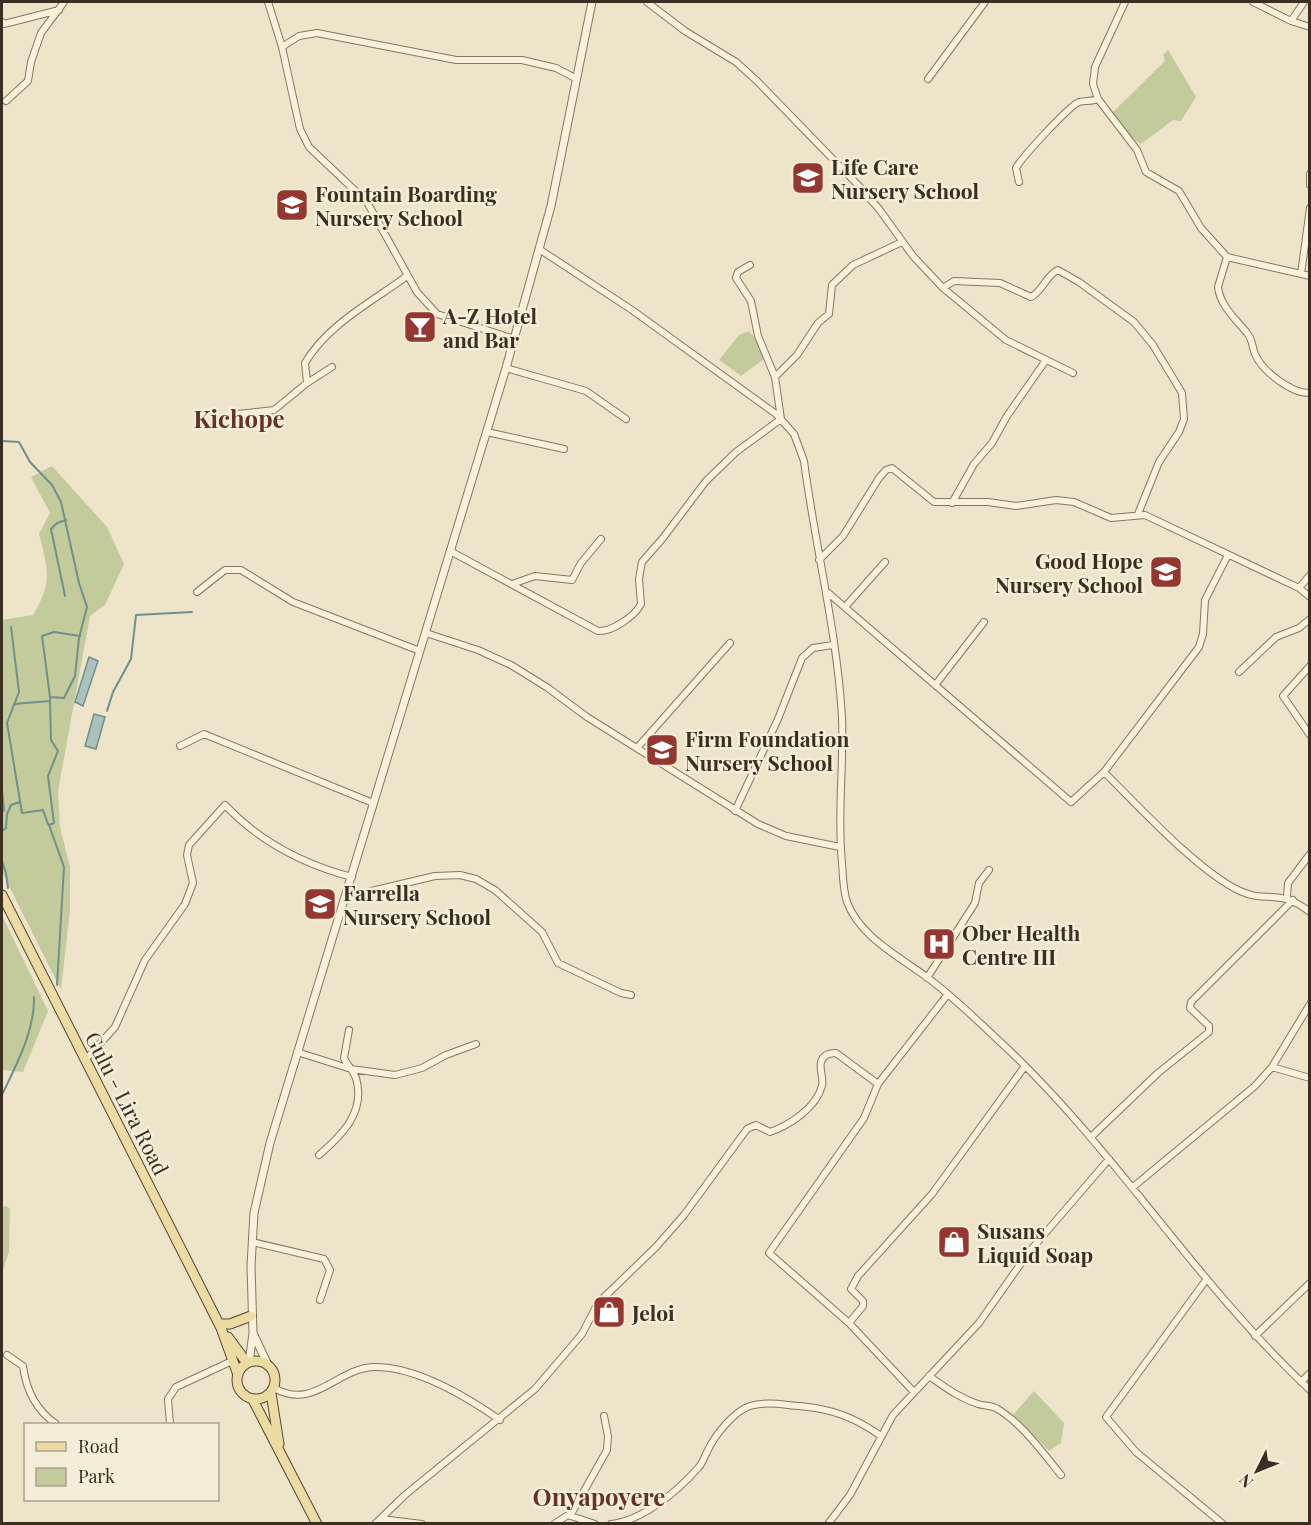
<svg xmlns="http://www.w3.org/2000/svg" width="1311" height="1525" viewBox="0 0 1311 1525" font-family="'Playfair Display',serif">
	<rect width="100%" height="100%" fill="#ede4c9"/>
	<path fill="#c3cb9d" d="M1168 50 1196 97 1181 121 1173 120 1141 144 1120 131 1113 112 1165 61 1163 55Z
		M749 331 761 345 764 359 741 376 719 360 739 335Z
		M52 466 107 527 124 564 105 605 90 616 58 791 60 827 70 867V910L61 990 2 872V620L33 615C53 582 48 570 39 534L50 513 31 477Z
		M2 915 48 1011 23 1072 2 1070Z
		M6 1206 10 1209 9 1252 2 1273V1207Z
		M1034 1391 1064 1423 1061 1443 1049 1451 1013 1415Z"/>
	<path fill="#aac1bc" stroke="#70908a" stroke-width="1.5" d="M89 657 98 661 83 706 75 702Z
		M94 714 105 717 96 749 85 746Z"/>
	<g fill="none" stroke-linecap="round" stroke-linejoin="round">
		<path stroke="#70908a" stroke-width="2" d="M2 441 19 442 30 462 52 485 61 502 79 583 87 607 79 638 75 676 64 698 50 697V701L51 740 58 751 48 776 54 823 49 825 64 867 57 985
			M65 596 51 529 57 523 66 520
			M11 627 19 692 7 723 22 813 43 810 48 824
			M50 697 42 636 54 632 80 636
			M14 704 50 701
			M107 711 113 692 131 659 136 615 192 612
			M2 790 4 810 2 812
			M2 831 6 828 7 814 11 805 20 802
			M2 861 6 873 8 888
			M2 1095C16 1065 35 1031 34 997"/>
		<defs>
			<path id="minor" d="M268 2 282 47 300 129 309 147 367 202 417 292 437 314 514 339
				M647 2 685 31 736 62 757 81 858 185 879 209 913 256 943 288 954 281 1000 283 1031 297C1043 291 1046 275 1058 270L1079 282 1134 322 1153 345 1182 393 1184 419 1179 432 1159 462 1138 514
				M1125 2 1095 67 1093 84 1098 99 1137 150 1146 172 1179 191 1201 228 1227 257 1310 276
				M1253 2 1291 21 1310 27
				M1291 21 1304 2
				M2 22 4 24 59 10
				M282 47 299 36 317 33 456 60H522L556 68 577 79
				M928 79 985 2
				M6 101 28 81 31 62 41 33 64 2
				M1310 174V185
				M1019 182 1016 168C1022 157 1069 106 1079 102 1085 100 1091 102 1098 99
				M539 249 632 310 776 414 794 434 804 461C815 546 837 631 842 717 844 766 837 814 842 863 843 876 843 890 847 902 860 937 900 957 928 978 952 996 974 1017 996 1038 1112 1144 1194 1282 1310 1390
				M1227 257 1218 287C1220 306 1236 319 1247 333 1253 340 1252 347 1255 354 1262 371 1292 394 1310 393
				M750 265 738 272 736 278 751 301 758 336 775 377
				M1301 274 1310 208
				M943 288 1006 340 1073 373
				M506 368 586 391 626 419
				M307 383 305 363C328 324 372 302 407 276
				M238 414 274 410 307 383 332 367
				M487 432 564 449
				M952 503 974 464 992 443 1007 416 1046 360
				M450 551 598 631C612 632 635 616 641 604L639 579 642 562 663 538 706 481 736 452 781 419 775 377 797 355 818 323 829 314 832 285 853 265 902 242
				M819 560 843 536 879 478 886 470 892 468 934 502H988L1016 506 1056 500 1074 502 1111 518 1145 515 1299 588 1310 597
				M512 584 535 576 572 580 581 563 601 539
				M1299 588 1310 575
				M826 591 1071 802 1104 772 1199 647 1203 634 1205 600 1228 555
				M197 592 225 570H241L293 602 420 651
				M845 607 885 562
				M426 633 478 650 511 665 548 688 587 717 758 824 786 836 840 847
				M1310 666 1283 696 1310 735
				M1239 672 1276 637 1299 628 1310 619
				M936 684 984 622
				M180 746 204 734 373 803
				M637 748 730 643
				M1104 772C1138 806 1199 872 1240 891 1268 904 1278 887 1310 912
				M735 811 778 719 802 658 813 648 833 645
				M346 897 435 876 460 875 476 879 495 890 542 932 558 963 621 993 631 995
				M1287 897 1288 883 1310 854
				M927 978 975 903 979 883 989 870
				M297 1052 351 1069 395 1075 422 1068 446 1055 476 1044
				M86 1059 115 1027 145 960 185 904 193 883 187 855 189 845 225 805C260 842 303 864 352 877
				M1272 1067 1310 1078
				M1091 1137 1158 1073 1209 1032V1026L1190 1008 1191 1002 1293 900
				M319 1155C342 1135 366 1112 356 1078 353 1070 347 1065 344 1058L349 1030
				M1133 1187 1255 1086 1272 1067 1310 1004
				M252 1242 324 1259 330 1270 320 1300
				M1206 1280 1106 1417 1136 1452 1223 1524
				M849 1323 863 1306V1301L851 1289 858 1276 932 1194 1025 1066
				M1255 1336 1310 1283
				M7 1355 23 1366C26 1390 36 1410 56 1424
				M929 1376C945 1387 959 1398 978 1404 984 1406 990 1405 996 1408 1022 1423 1043 1453 1061 1475
				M1301 1382 1310 1373
				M274 1388C314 1411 336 1369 373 1367 415 1366 467 1397 500 1420
				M914 1392 849 1323 769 1253 864 1118 878 1084 948 994
				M170 1424 168 1399 176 1387 232 1361
				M570 1516 607 1450 608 1436 604 1416
				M381 1519 422 1524
				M375 1524 405 1495 535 1389 582 1334 598 1303 656 1247 684 1215 747 1129 756 1125 770 1132C790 1125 816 1108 822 1086 824 1078 819 1070 821 1062 823 1055 829 1053 836 1053L878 1084
				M554 1524 568 1515 595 1524
				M611 1524C642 1521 678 1491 698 1468 703 1463 704 1457 707 1452 714 1436 734 1411 750 1406 766 1401 784 1405 800 1406 832 1409 854 1417 881 1436
				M828 1524 850 1495 893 1415 979 1323 1029 1252 1109 1159"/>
			<path id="tertiary" d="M249 1363 253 1333
				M268 1365 253 1333 251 1266 254 1213 270 1143 506 368 551 206 592 2"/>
			<path id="primary" d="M2 895 221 1328 238 1375
				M219 1324H230L251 1316
				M228 1337 247 1363
				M237 1380a19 19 0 1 1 38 0a19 19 0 1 1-38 0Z
				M271 1393 279 1444
				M253 1400 317 1524"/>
		</defs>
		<use href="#minor" stroke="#88775e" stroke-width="8"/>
		<use href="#tertiary" stroke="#88775e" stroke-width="9"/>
		<use href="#primary" stroke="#574532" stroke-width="11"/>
		<use href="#minor" stroke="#f8f1dc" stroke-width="6"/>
		<use href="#tertiary" stroke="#f8f1dc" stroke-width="7"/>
		<use href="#primary" stroke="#eddba4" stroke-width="9"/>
	</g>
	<defs>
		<symbol id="school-square" viewBox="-11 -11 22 22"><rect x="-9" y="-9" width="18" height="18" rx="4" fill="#953731" stroke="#f4eed8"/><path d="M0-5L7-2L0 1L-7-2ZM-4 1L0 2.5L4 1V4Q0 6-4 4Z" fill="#fff"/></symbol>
		<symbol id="bar-square" viewBox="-11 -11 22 22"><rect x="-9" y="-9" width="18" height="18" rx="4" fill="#953731" stroke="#f4eed8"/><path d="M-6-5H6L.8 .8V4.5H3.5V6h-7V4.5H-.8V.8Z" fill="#fff"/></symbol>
		<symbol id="hospital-square" viewBox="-11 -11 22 22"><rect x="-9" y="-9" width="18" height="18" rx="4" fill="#953731" stroke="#f4eed8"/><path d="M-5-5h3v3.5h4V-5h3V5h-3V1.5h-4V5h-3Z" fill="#fff"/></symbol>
		<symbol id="shop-square" viewBox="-11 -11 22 22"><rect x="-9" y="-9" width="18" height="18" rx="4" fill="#953731" stroke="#f4eed8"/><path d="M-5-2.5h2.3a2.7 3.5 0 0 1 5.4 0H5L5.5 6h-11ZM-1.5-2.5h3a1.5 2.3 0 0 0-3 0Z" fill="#fff"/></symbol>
	</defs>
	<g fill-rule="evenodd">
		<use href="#school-square" x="789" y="159" width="38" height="38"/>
		<use href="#school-square" x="273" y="186" width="38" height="38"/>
		<use href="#bar-square" x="401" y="308" width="38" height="38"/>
		<use href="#school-square" x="1147" y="553" width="38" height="38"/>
		<use href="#school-square" x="643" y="731" width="38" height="38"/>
		<use href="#school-square" x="301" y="885" width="38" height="38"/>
		<use href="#hospital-square" x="920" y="925" width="38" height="38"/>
		<use href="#shop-square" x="935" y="1223" width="38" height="38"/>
		<use href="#shop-square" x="590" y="1293" width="38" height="38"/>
	</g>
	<g text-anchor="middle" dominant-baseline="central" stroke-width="5" stroke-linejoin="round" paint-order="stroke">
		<g font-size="21" font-weight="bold" fill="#3a2f21" stroke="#f4eed8" text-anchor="start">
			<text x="831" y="166">Life Care<tspan x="831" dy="24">Nursery School</tspan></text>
			<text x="315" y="193">Fountain Boarding<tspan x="315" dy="24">Nursery School</tspan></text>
			<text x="443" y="315">A-Z Hotel<tspan x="443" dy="24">and Bar</tspan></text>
			<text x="1143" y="560" text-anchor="end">Good Hope<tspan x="1143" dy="24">Nursery School</tspan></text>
			<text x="685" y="738">Firm Foundation<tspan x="685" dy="24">Nursery School</tspan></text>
			<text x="343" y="892">Farrella<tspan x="343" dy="24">Nursery School</tspan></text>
			<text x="962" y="932">Ober Health<tspan x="962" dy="24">Centre III</tspan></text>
			<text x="977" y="1230">Susans<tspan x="977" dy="24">Liquid Soap</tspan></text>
			<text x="632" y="1312">Jeloi</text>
		</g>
		<g font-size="21" fill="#3a2f21" stroke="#f4eed8">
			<text transform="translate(128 1103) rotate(63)">Gulu - Lira Road</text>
		</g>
		<g font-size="24" font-weight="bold" fill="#643423" stroke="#f4eed8">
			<text x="239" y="418">Kichope</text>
			<text x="599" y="1496">Onyapoyere</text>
		</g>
	</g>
	<rect width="1311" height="1525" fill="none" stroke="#3a2f21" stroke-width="6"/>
	<rect x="24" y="1423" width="195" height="78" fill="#f4eed8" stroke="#aaa28f" stroke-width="1.5"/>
	<rect x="36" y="1442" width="30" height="9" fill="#eddba4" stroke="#aaa28f" stroke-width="1.5"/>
	<text x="78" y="1453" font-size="18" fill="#3a2f21">Road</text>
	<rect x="36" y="1468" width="30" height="18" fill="#c3cb9d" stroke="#aaa28f" stroke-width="1.5"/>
	<text x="78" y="1483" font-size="18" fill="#3a2f21">Park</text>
	<g transform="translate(1257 1471) rotate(227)" stroke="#f4eed8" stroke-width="4.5" paint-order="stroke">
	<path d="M0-4.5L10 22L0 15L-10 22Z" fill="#3a2f21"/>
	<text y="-9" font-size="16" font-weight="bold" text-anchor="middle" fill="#3a2f21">N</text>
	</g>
</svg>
